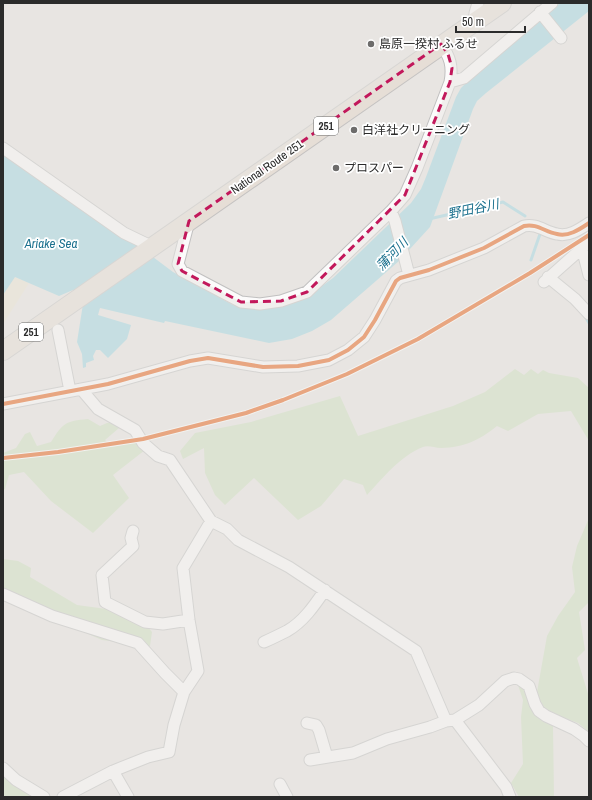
<svg xmlns="http://www.w3.org/2000/svg" width="592" height="800" viewBox="0 0 592 800" font-family="'Archivo Narrow','Noto Sans JP',sans-serif">
	<rect width="100%" height="100%" fill="#e8e5e2"/>
	<path fill="#cfe0bf" d="M515 369 524 375 531 369 538 374 543 370 549 373 578 378 589 388V441L571 411 538 414 508 431 497 426C478 441 465 447 441 448 435 448 428 445 423 447 400 456 383 478 367 495L363 485 344 479 321 506 298 520 254 478 225 505 215 495 205 473 204 448 183 459 180 451 195 433 251 422 340 396 358 436 453 406 485 392Z
		M88 419 100 426 107 423 114 422 119 428 105 440 112 447 122 445 137 436 145 450 113 475 129 498 93 533 51 501 24 472 9 475 5 489 3 490V453L16 448 25 434 30 432 37 446 51 442C63 423 65 421 88 419Z
		M589 518V602L579 612 585 650 577 658 589 697V732L578 723 557 715 553 725 554 797H519L511 783 523 764 521 717 523 700 517 682 537 692 547 636 558 616 575 592 572 567 577 546Z
		M3 559 18 561 31 568 30 577 77 605 136 613 152 632 150 646 102 640 86 633 53 613 3 589Z
		M3 773 36 797H3Z"/>
	<path fill="#ebe4d3" d="M14 277 29 283 3 324V295Z"/>
	<path fill="#9ed6e2" d="M560 3H589V11L486 93 477 101 473 109 430 227 399 261 331 320 312 331 292 339 269 343 165 321 164 323 100 308 98 315 131 325 127 339 108 358 100 350H96L93 356 94 360 86 363V367L83 368 82 354 77 342 83 304 73 290 59 296 15 277 3 295V155L141 248 173 272 233 305 247 308 310 294 322 286 333 278 411 203 421 189 426 177 456 97 461 88 469 80Z"/>
	<g fill="none" stroke-linecap="round" stroke-linejoin="round">
		<path stroke="#9ed6e2" stroke-width="3" d="M429 219 503 202 525 216
			M531 260 540 234
			M585 316 589 323"/>
		<defs>
			<path id="minor" d="M540 12 561 38
				M475 22V13L478 3
				M450 82 464 78 552 3
				M3 148 124 233 153 247
				M391 211 395 221 409 275
				M189 221 178 264 182 271 241 302 260 304 281 301 307 292 391 211 405 195 417 168 450 82C453 66 450 57 441 44
				M582 248 589 275
				M548 277 575 299 589 314
				M544 282 589 242
				M58 330 70 391
				M81 389 98 409 135 430 143 443 158 456 170 460 211 521 227 529 238 540 289 567 416 651 446 721
				M3 404 108 384 190 361 208 358 263 367 298 366 329 360 348 350 364 337 375 320 396 281 400 278 429 270 484 248 524 226C537 223 545 232 557 234 569 237 580 229 589 223
				M133 531 131 538 133 546 102 575 105 602 145 622 163 624 189 620
				M3 594 52 616 138 643 165 673 184 692
				M264 642C271 639 279 635 287 631 303 622 314 606 325 590
				M455 720 506 787 510 797
				M307 723 316 725 319 730 327 757
				M310 760 353 753 387 739 430 727 446 721 455 720 479 705 505 681 514 678 519 679 529 686 535 704 539 711 546 716 574 729 584 736 589 741
				M3 768 16 780 44 797
				M113 771 148 757 169 752 174 725 184 692 198 671 189 620 183 568 211 521
				M280 784 287 797
				M63 797 113 771 128 797"/>
			<path id="trunk" d="M3 351 502 3"/>
		</defs>
		<use href="#minor" stroke="#c1c0c0" stroke-width="13"/>
		<use href="#trunk" stroke="#c5c3c2" stroke-width="20"/>
		<use href="#minor" stroke="#fcfbfb" stroke-width="11"/>
		<use href="#trunk" stroke="#e6ded6" stroke-width="18"/>
		<defs>
			<path id="cycleway" d="M3 404 108 384 190 361 208 358 263 367 298 366 329 360 348 350 364 337 375 320 396 281 400 278 429 270 484 248 524 226C537 223 545 232 557 234 569 237 580 229 589 223
				M3 458 58 452 143 439 246 413 283 400 347 374 418 339 530 273 589 235"/>
		</defs>
		<use href="#cycleway" stroke="#fff" stroke-width="6"/>
		<use href="#cycleway" stroke="#e8590c" stroke-width="4"/>
	</g>
	<path d="M0 0H592V800H0ZM441 44 448 54 452 68 450 82 405 195 307 292 281 301 241 302 182 271 178 264 189 221Z" fill="#e8e5e2" fill-opacity=".55" fill-rule="evenodd"/>
	<path fill="none" stroke="#c2185b" stroke-width="3" stroke-dasharray="8 5" stroke-linejoin="round" d="M441 44 448 54 452 68 450 82 405 195 307 292 281 301 241 302 182 271 178 264 189 221Z"/>
	<g fill="#6d6c6b" stroke="#fff" stroke-width="1.5">
		<circle cx="371" cy="44" r="4"/>
		<circle cx="354" cy="130" r="4"/>
		<circle cx="336" cy="168" r="4"/>
	</g>
	<g text-anchor="middle" dominant-baseline="central" stroke-width="3.5" stroke-linejoin="round" paint-order="stroke">
		<g fill="#fff" stroke="#6b6b6b" stroke-width="1">
			<rect x="314" y="117" width="24" height="18" rx="3"/>
			<rect x="19" y="323" width="24" height="18" rx="3"/>
		</g>
		<g font-size="11" font-weight="bold" fill="#2b2b2b">
			<text x="326" y="126">251</text>
			<text x="31" y="332">251</text>
		</g>
		<g font-size="12" fill="#2b2b2b" stroke="#fff" text-anchor="start">
			<text x="379" y="44">島原一揆村 ふるせ</text>
			<text x="362" y="130">白洋社クリーニング</text>
			<text x="344" y="168">プロスパー</text>
		</g>
		<g font-size="12" fill="#2b2b2b" stroke="#fff">
			<text transform="translate(267 167) rotate(-35)">National Route 251</text>
		</g>
		<g font-size="13" font-style="italic" fill="#1c718e" stroke="#fff">
			<text transform="translate(473 209) rotate(-12)">野田谷川</text>
			<text x="51" y="243">Ariake Sea</text>
			<text transform="translate(392 254) rotate(-46)">蒲河川</text>
		</g>
	</g>
	<rect width="592" height="800" fill="none" stroke="#2b2b2b" stroke-width="8"/>
	<path d="M456 26v6h69v-6" fill="none" stroke="#2b2b2b" stroke-width="2"/>
	<text x="462" y="26" font-size="12" fill="#2b2b2b" stroke="#ffffff" stroke-width="3" paint-order="stroke">50 m</text>
</svg>
